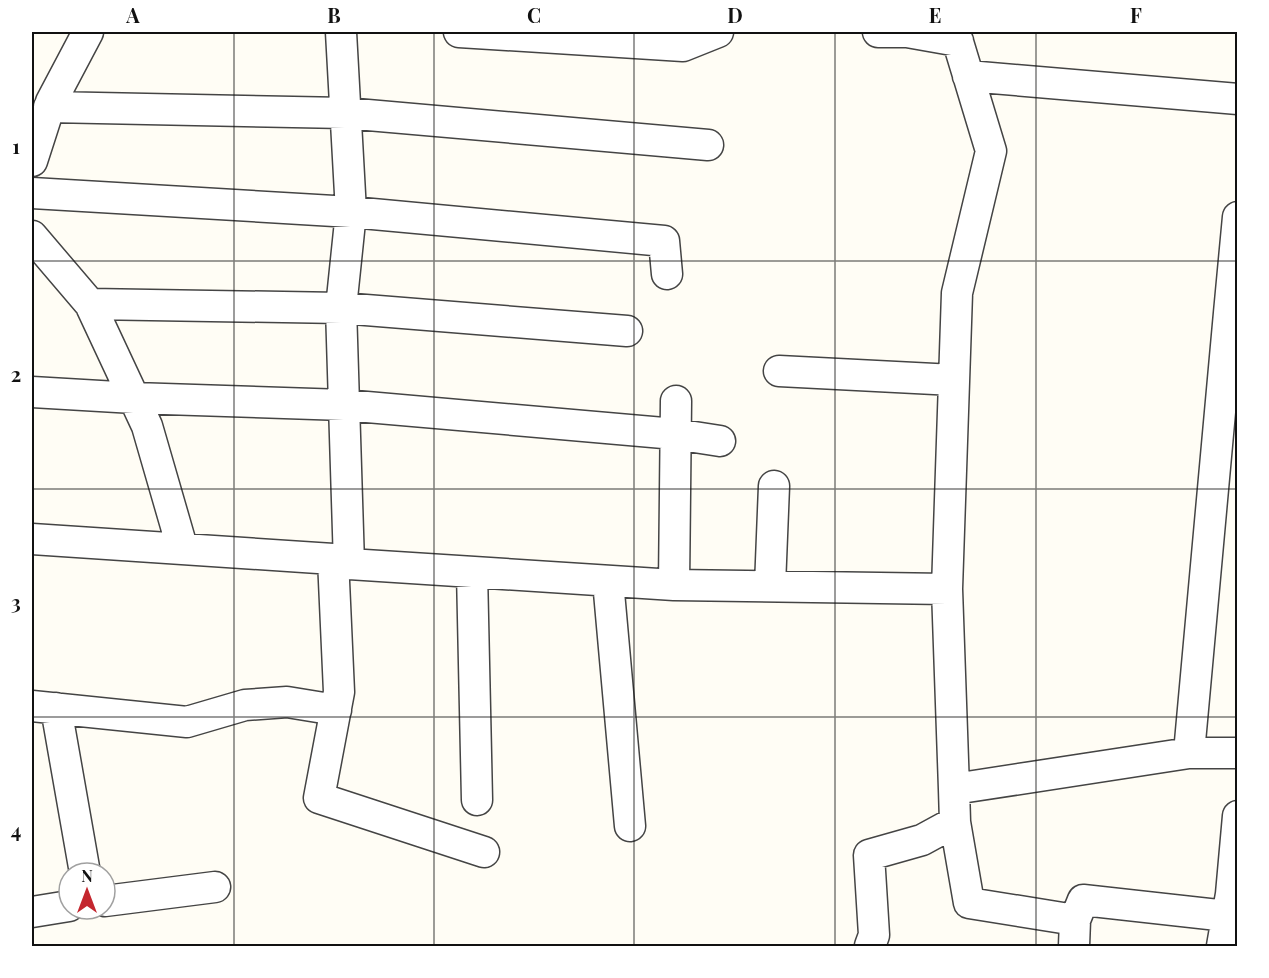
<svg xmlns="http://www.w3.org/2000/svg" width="1269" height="978" viewBox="0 0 1269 978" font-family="'Playfair Display',serif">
	<rect width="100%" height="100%" fill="#fffdf5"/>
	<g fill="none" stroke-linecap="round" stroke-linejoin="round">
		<defs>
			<path id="minor" d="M341 32 351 212 341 308 349 564 674 585 947 589
				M459 32 683 46 718 32
				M878 32H907L958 41
				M968 76 1238 99
				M49 107 345 113 708 145
				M32 161 51 102 88 32
				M32 193 351 212 664 241 667 274
				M32 236 90 304 147 426 182 547
				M90 304 341 308 627 331
				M1229 313 1238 217
				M1238 314 1229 313 1189 753H1238
				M779 371 954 380
				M32 392 134 398 344 405 675 434 720 441
				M32 539 333 559 349 564
				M333 559 339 692 319 798 484 852
				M472 572 477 800
				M608 581 630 826
				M674 585 676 401
				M770 586 774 486
				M32 706 187 722 245 705 287 702 336 710
				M56 708 85 873
				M954 789 947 589 957 293 991 151 955 32
				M105 901 215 887
				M32 912 69 906
				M1075 920 1083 900 1227 916
				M870 946 874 935 869 855 922 840 955 822
				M1074 946 1075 920 969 903 955 822 954 789 1189 753
				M1222 946 1231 894 1238 816"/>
		</defs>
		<use href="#minor" stroke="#444" stroke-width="33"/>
		<use href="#minor" stroke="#fff" stroke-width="30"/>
	</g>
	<path fill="none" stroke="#111" stroke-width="1.5" stroke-opacity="0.55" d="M234 32V946M434 32V946M634 32V946M835 32V946M1036 32V946M32 261H1238M32 489H1238M32 717H1238"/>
	<rect width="1269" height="978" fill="none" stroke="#ffffff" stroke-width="66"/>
	<g transform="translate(87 891)"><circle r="28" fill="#ffffff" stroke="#a0a0a0" stroke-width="1.5"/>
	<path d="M0-4.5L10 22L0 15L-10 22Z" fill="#c4262e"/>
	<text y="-9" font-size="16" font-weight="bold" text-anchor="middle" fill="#111111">N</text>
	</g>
	<rect x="33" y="33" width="1203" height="912" fill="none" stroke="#111" stroke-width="2"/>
	<g font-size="20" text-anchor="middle" font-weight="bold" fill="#111">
		<text x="133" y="23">A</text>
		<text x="334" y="23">B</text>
		<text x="534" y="23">C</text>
		<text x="735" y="23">D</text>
		<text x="935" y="23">E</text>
		<text x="1136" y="23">F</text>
		<text x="16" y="154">1</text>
		<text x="16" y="382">2</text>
		<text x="16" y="610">3</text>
		<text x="16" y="838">4</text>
	</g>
</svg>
